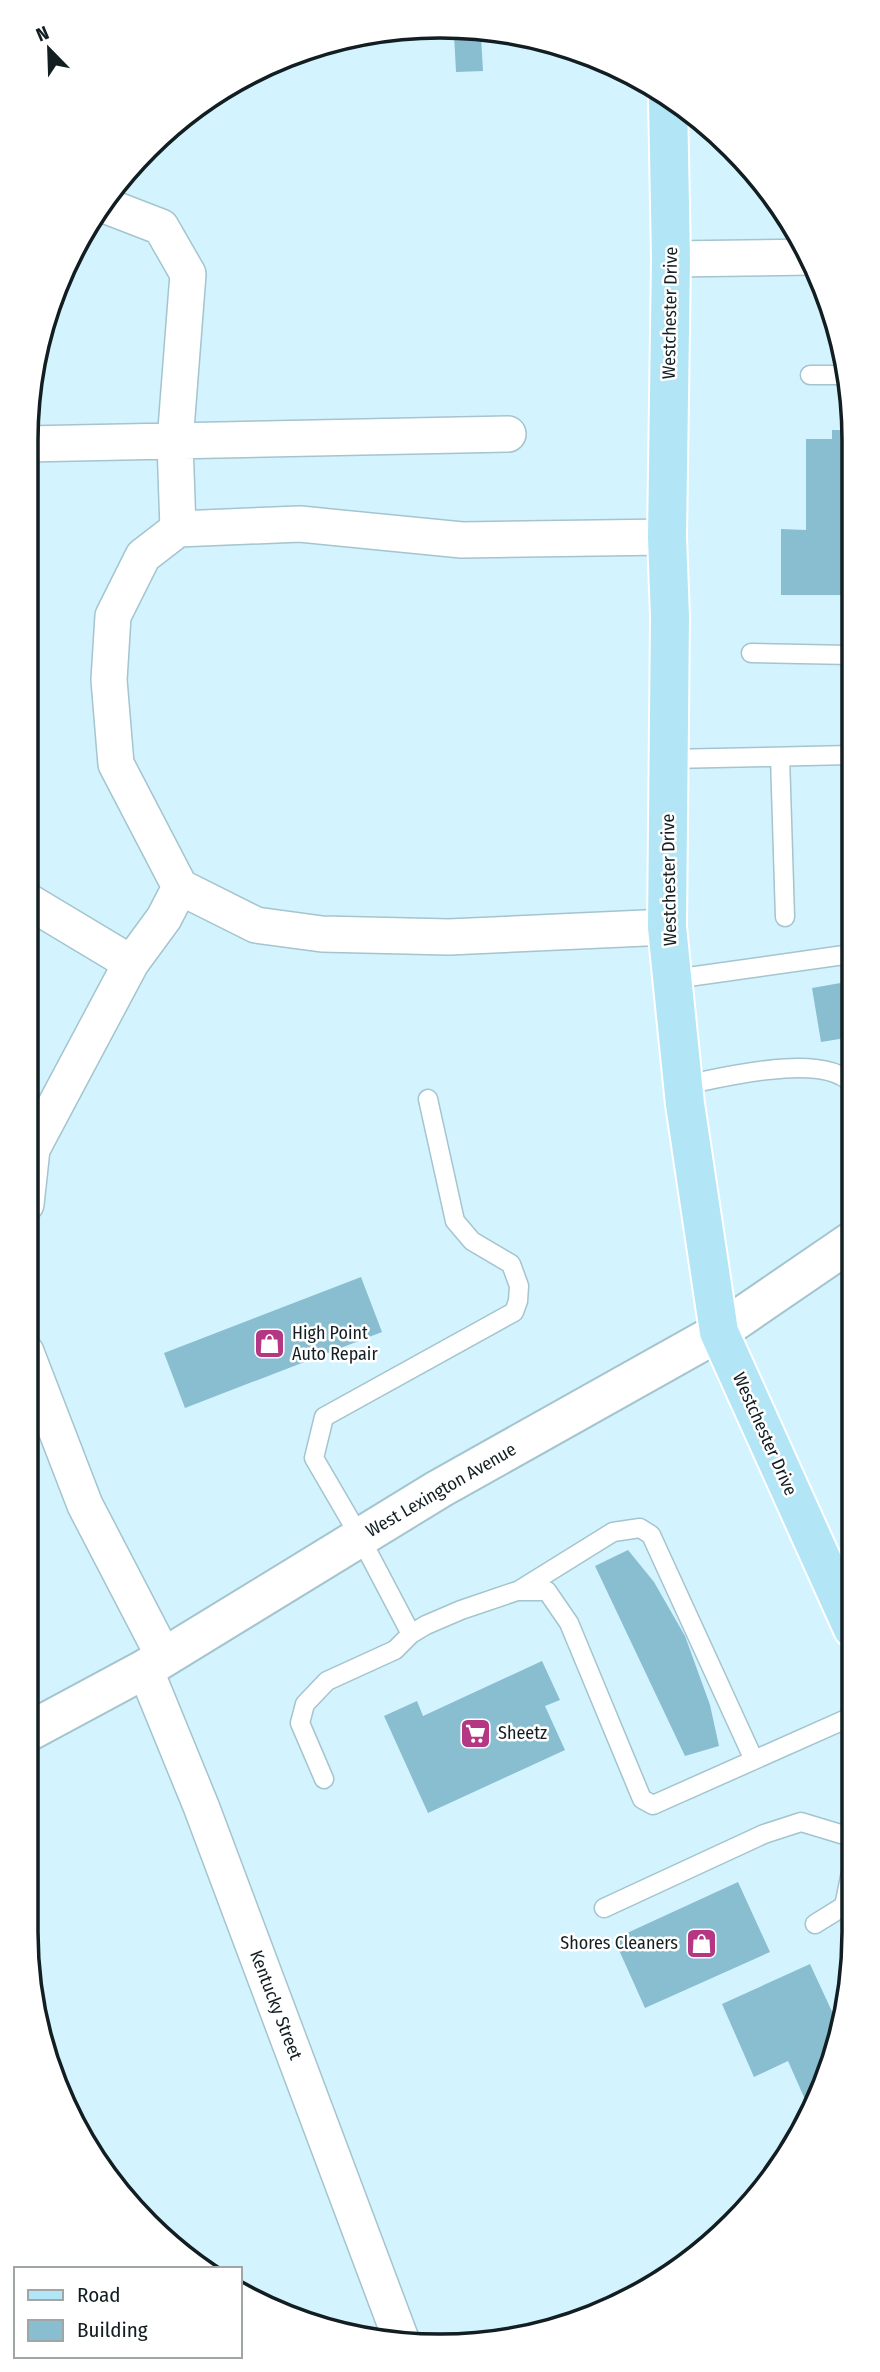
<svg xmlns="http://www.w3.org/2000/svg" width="880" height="2372" viewBox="0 0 880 2372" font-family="'Fira Sans Condensed',sans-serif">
	<rect width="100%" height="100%" fill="#d3f3fe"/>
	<path fill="#89bed0" d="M454 34 481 36 483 71 456 72Z
		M832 430H850L851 595H781V529L806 530V439H832Z
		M852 981V1037L821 1042 812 988Z
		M361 1277 382 1332 185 1408 164 1353Z
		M628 1550 654 1582 685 1636 710 1705 719 1746 685 1756 595 1566Z
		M542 1661 560 1700 545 1706 565 1750 428 1813 384 1716 417 1701 423 1716Z
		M738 1882 770 1952 645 2008 614 1939Z
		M810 1964 841 2031 840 2039 807 2104 788 2061 754 2077 722 2004Z"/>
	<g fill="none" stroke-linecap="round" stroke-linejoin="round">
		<defs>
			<path id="service" d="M810 375H847
				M751 653 851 655
				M780 757 785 917
				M669 759 851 755
				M674 979 851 954
				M684 1085C722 1078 823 1051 852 1084
				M831 1580 853 1568
				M518 1591 613 1532 640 1528 651 1535 754 1760
				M411 1634 426 1625 461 1610 517 1591H547L569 1623 642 1799 653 1805 853 1716
				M324 1779 300 1723 305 1704 327 1681 395 1650 411 1634 360 1537 314 1458 324 1417 514 1312 518 1301 519 1286 511 1264 472 1241 455 1221 428 1099
				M604 1908 764 1834 801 1822 854 1838
				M815 1924 844 1906 854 1858"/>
			<path id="minor" d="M104 205 161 227 188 274 175 442 178 529
				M671 259 811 257
				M26 444 508 434
				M180 887 256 925 322 934 449 937 667 927
				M26 900 131 963
				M26 1148 32 1149 131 963 164 918 180 887 116 764 109 680 113 616 143 556 178 529 300 524 462 540 667 537
				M26 1204 32 1149
				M26 1352 85 1505 164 1657
				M145 1669 201 1806 402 2342"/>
			<path id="tertiary" d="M26 1733 145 1669 439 1489 719 1332 852 1241"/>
			<path id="primary" d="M668 99 671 259 667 537 670 617 667 927 685 1104 719 1332 853 1629"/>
		</defs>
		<use href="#service" stroke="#a4c4ce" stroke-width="21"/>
		<use href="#minor" stroke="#a4c4ce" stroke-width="38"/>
		<use href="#tertiary" stroke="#a4c4ce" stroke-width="42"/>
		<use href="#primary" stroke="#fff" stroke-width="42"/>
		<use href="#service" stroke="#fff" stroke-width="18"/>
		<use href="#minor" stroke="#fff" stroke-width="35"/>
		<use href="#tertiary" stroke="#fff" stroke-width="38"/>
		<use href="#primary" stroke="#b2e6f6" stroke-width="38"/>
	</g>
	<defs>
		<symbol id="shop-square" viewBox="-11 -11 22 22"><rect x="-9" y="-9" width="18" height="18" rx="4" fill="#b53682" stroke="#fff"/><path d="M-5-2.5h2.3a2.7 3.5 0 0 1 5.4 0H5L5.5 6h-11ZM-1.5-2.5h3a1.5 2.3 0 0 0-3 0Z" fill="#fff"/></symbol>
		<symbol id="supermarket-square" viewBox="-11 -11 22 22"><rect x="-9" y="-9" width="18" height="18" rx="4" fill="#b53682" stroke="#fff"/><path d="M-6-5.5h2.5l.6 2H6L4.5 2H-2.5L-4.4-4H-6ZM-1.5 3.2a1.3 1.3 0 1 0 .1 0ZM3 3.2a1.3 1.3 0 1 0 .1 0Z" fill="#fff"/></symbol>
	</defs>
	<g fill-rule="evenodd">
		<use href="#shop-square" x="252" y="1326" width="35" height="35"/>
		<use href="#supermarket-square" x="458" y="1716" width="35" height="35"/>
		<use href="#shop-square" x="684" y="1926" width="35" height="35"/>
	</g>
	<g text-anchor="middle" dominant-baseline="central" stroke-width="5" stroke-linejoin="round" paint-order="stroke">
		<g font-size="18" fill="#121e21" stroke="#fff">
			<text transform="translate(670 313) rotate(-89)">Westchester Drive</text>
			<text transform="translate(669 880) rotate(-91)">Westchester Drive</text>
			<text transform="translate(765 1434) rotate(66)">Westchester Drive</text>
			<text transform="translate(441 1490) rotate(-30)">West Lexington Avenue</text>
			<text transform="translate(276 2005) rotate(69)">Kentucky Street</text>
		</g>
		<g font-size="18" fill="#121e21" stroke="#fff" text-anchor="start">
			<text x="292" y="1333">High Point<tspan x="292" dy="21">Auto Repair</tspan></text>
			<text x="498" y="1733">Sheetz</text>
			<text x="678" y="1943" text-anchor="end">Shores Cleaners</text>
		</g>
	</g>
	<path d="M0 0H880V2372H0ZM440 38H440A402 402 0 0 1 842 440V1932A402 402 0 0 1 440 2334H440A402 402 0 0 1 38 1932V440A402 402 0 0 1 440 38Z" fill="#fff" fill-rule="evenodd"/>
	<path fill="none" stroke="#121e21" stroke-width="3.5" d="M440 38H440A402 402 0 0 1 842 440V1932A402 402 0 0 1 440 2334H440A402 402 0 0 1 38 1932V440A402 402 0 0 1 440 38Z"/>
	<rect x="14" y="2267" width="228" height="91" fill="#ffffff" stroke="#a0a5a6" stroke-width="2"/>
	<rect x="28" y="2290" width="35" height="10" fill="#b2e6f6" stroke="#a0a5a6" stroke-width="2"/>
	<text x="77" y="2302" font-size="21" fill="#121e21">Road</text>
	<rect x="28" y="2320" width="35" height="21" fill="#89bed0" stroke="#a0a5a6" stroke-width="2"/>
	<text x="77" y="2337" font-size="21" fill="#121e21">Building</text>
	<g transform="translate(49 49) rotate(337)" stroke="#ffffff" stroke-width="5" paint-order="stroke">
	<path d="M0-5L12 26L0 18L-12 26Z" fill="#121e21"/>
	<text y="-10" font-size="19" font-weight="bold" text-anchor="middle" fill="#121e21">N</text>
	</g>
</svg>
